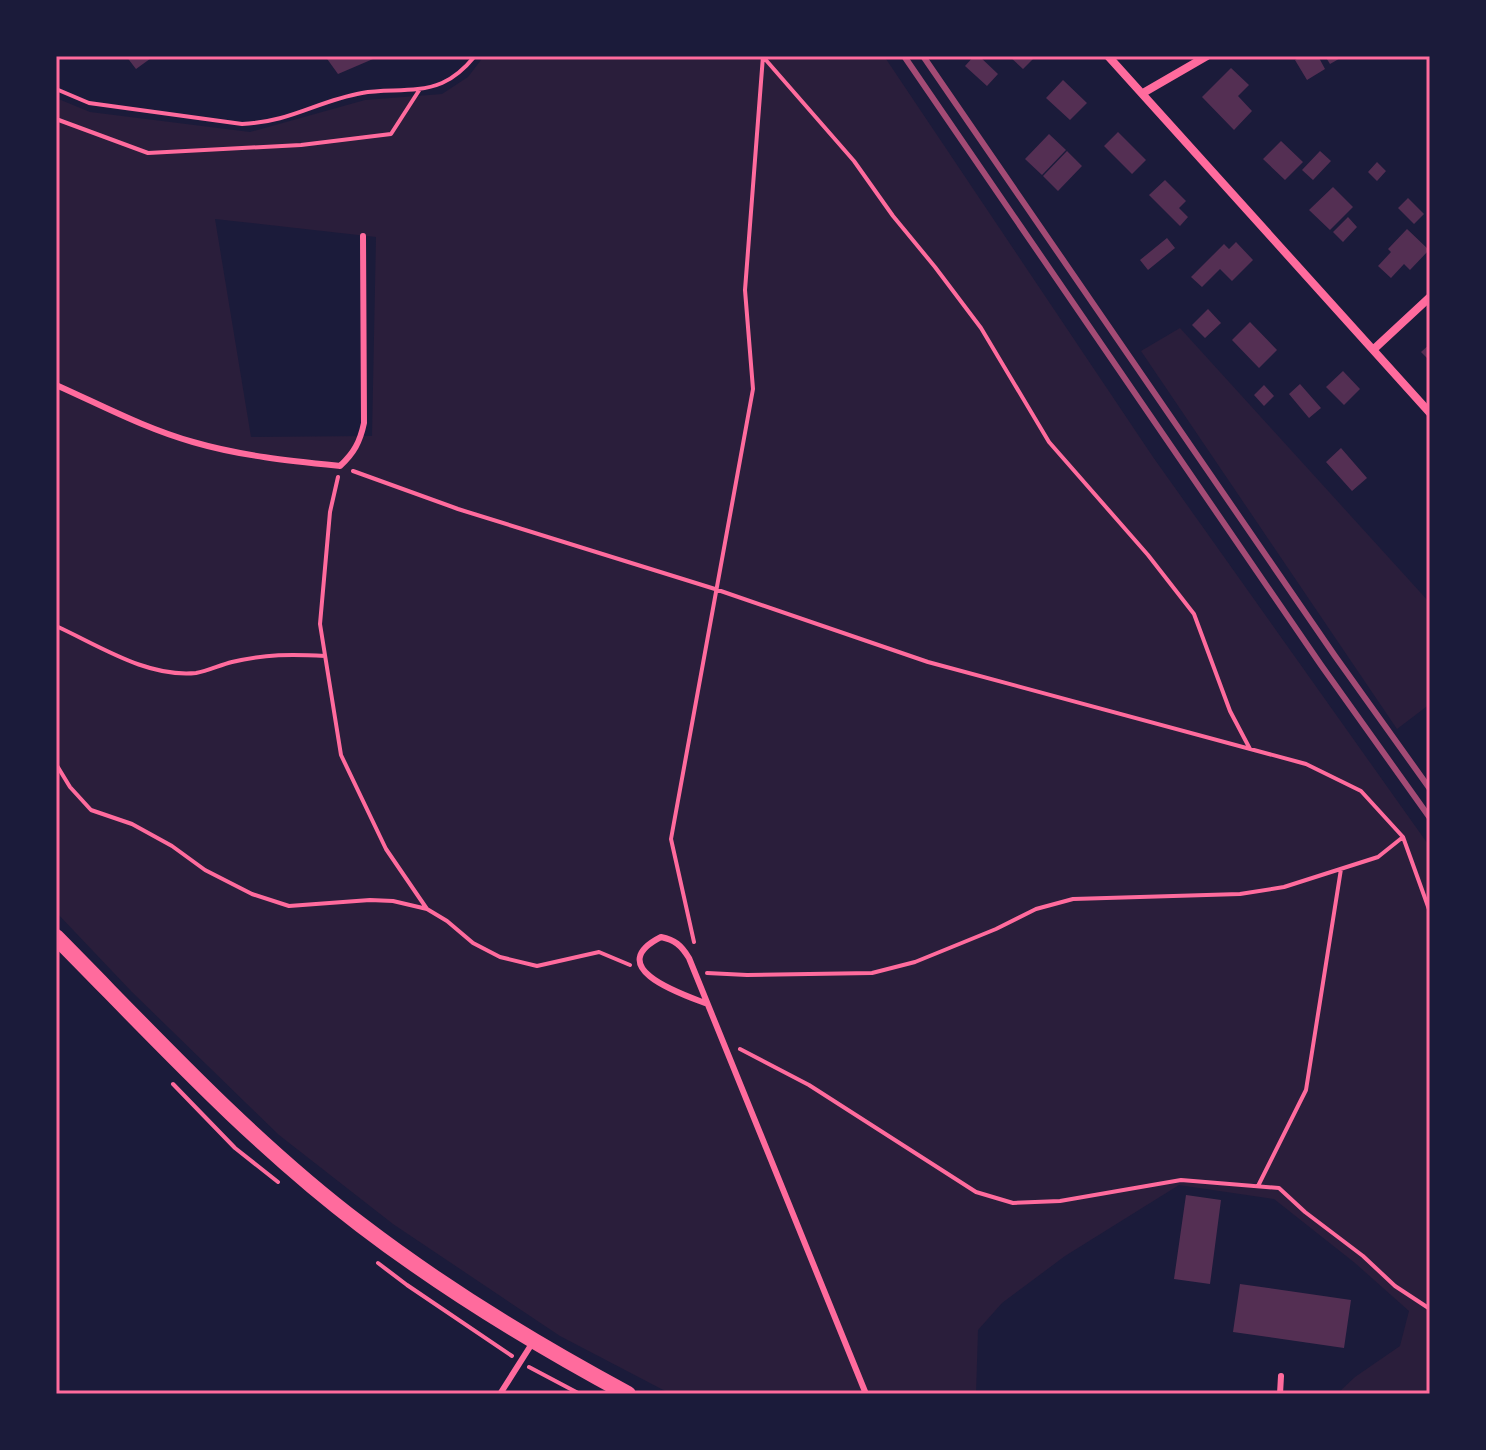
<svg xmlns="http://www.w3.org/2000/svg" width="1486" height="1450" viewBox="0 0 1486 1450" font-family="'Times New Roman',serif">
	<rect width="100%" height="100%" fill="#1b1b3a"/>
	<path fill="#2a1e3b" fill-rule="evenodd" d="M484 56H884L1153 457 1430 847V1394H1337L1355 1377 1400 1346 1409 1311 1355 1263 1274 1199 1179 1185 1065 1256 1002 1303 978 1330 976 1394H671L560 1336 393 1224 279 1135 132 992 56 912V98L90 112 250 132 365 100 442 94 468 77ZM215 219 376 237 372 436 251 437Z
		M1180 328 1430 603V701L1426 707 1397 729 1141 351Z"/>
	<path fill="#542f53" d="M126 56H154L136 69Z
		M325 56H380L338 74Z
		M974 56H979L998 74 987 86 965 66Z
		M1009 56H1036L1023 69Z
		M1302 56H1318L1325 69 1307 80 1295 60Z
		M1325 56H1344L1330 64Z
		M1231 68 1249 85 1238 96 1252 111 1234 130 1202 97Z
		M1063 80 1087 103 1070 120 1046 98Z
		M1118 132 1146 160 1132 174 1104 146Z
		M1049 134 1066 150 1042 175 1025 159Z
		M1281 141 1303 162 1285 180 1263 159Z
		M1067 151 1082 166 1058 191 1043 176Z
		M1320 151 1331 161 1313 180 1302 170Z
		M1377 162 1386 171 1377 181 1368 172Z
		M1165 180 1186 201 1179 208 1188 217 1180 226 1149 195Z
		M1333 187 1353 207 1330 230 1309 210Z
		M1408 198 1424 214 1414 224 1398 208Z
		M1348 217 1357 227 1343 242 1333 232Z
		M1407 229 1429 250 1410 270 1404 264 1391 278 1378 266 1391 252 1388 249Z
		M1167 238 1175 248 1148 270 1140 260Z
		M1236 242 1253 260 1232 281 1220 269 1202 287 1191 277 1224 244 1229 249Z
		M1208 309 1221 323 1205 338 1192 325Z
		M1250 322 1277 350 1259 368 1232 340Z
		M1430 344V361L1421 352Z
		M1343 371 1360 389 1344 405 1326 387Z
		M1300 384 1321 408 1309 418 1289 394Z
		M1264 385 1274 396 1264 406 1254 395Z
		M1341 448 1367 478 1352 491 1326 462Z
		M1186 1195 1221 1200 1210 1284 1174 1279Z
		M1240 1284 1351 1300 1344 1348 1233 1332Z"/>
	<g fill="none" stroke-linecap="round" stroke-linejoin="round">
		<path stroke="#ff6b9d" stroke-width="4" d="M765 59 854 161 893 216 935 267 981 328 1049 442 1148 555 1194 614 1230 711 1250 749
			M56 89 89 103 242 124C291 122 317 101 362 93 388 88 416 94 442 83 456 77 466 67 475 56
			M56 119 148 153 301 145 391 134 420 89
			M353 471 458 509 715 589 928 662 1306 764 1361 791 1403 837 1430 912
			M338 477 330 512 320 624 341 755 386 849 427 909
			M56 626C98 645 147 678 196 673 208 671 220 665 232 662 265 654 292 654 325 656
			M56 764 70 787 91 810 132 824 172 846 205 870 252 894 289 906 370 900 393 901 427 909 447 921 473 943 500 957 537 966 599 952 630 965
			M694 942 671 839 753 389 745 290 763 56
			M707 973 747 975 872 973 915 962 996 929 1036 909 1073 899 1240 894 1284 887 1378 857 1403 837
			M740 1049 809 1085 976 1192 1013 1203 1060 1201 1181 1180 1279 1188 1305 1212 1363 1256 1395 1286 1430 1309
			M173 1084 235 1148 278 1182
			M1258 1186 1306 1090 1341 869
			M378 1263 407 1285 512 1356
			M529 1367 580 1394"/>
		<path stroke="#ff6b9d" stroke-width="6" d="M56 385C101 405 146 429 193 442 241 456 291 461 340 466 354 453 360 442 364 423L363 236
			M705 1003C681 994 602 967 661 937 675 940 681 945 689 958L866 1394
			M500 1394 533 1342
			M1280 1394 1281 1376"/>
		<path stroke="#ff6b9d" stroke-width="8" d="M1108 56 1430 413
			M1143 93 1207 56
			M1374 349 1430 297"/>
		<path stroke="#ff6b9d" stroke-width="16" d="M56 937C154 1036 250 1141 361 1225 446 1290 535 1344 628 1394"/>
		<path stroke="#a44b75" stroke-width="6" d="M904 56 1321 665 1430 818
			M923 56 1335 656 1430 789"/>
	</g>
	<rect width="1486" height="1450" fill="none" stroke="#1b1b3a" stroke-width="116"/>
	<rect x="58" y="58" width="1370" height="1334" fill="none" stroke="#ff6b9d" stroke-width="3"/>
</svg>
